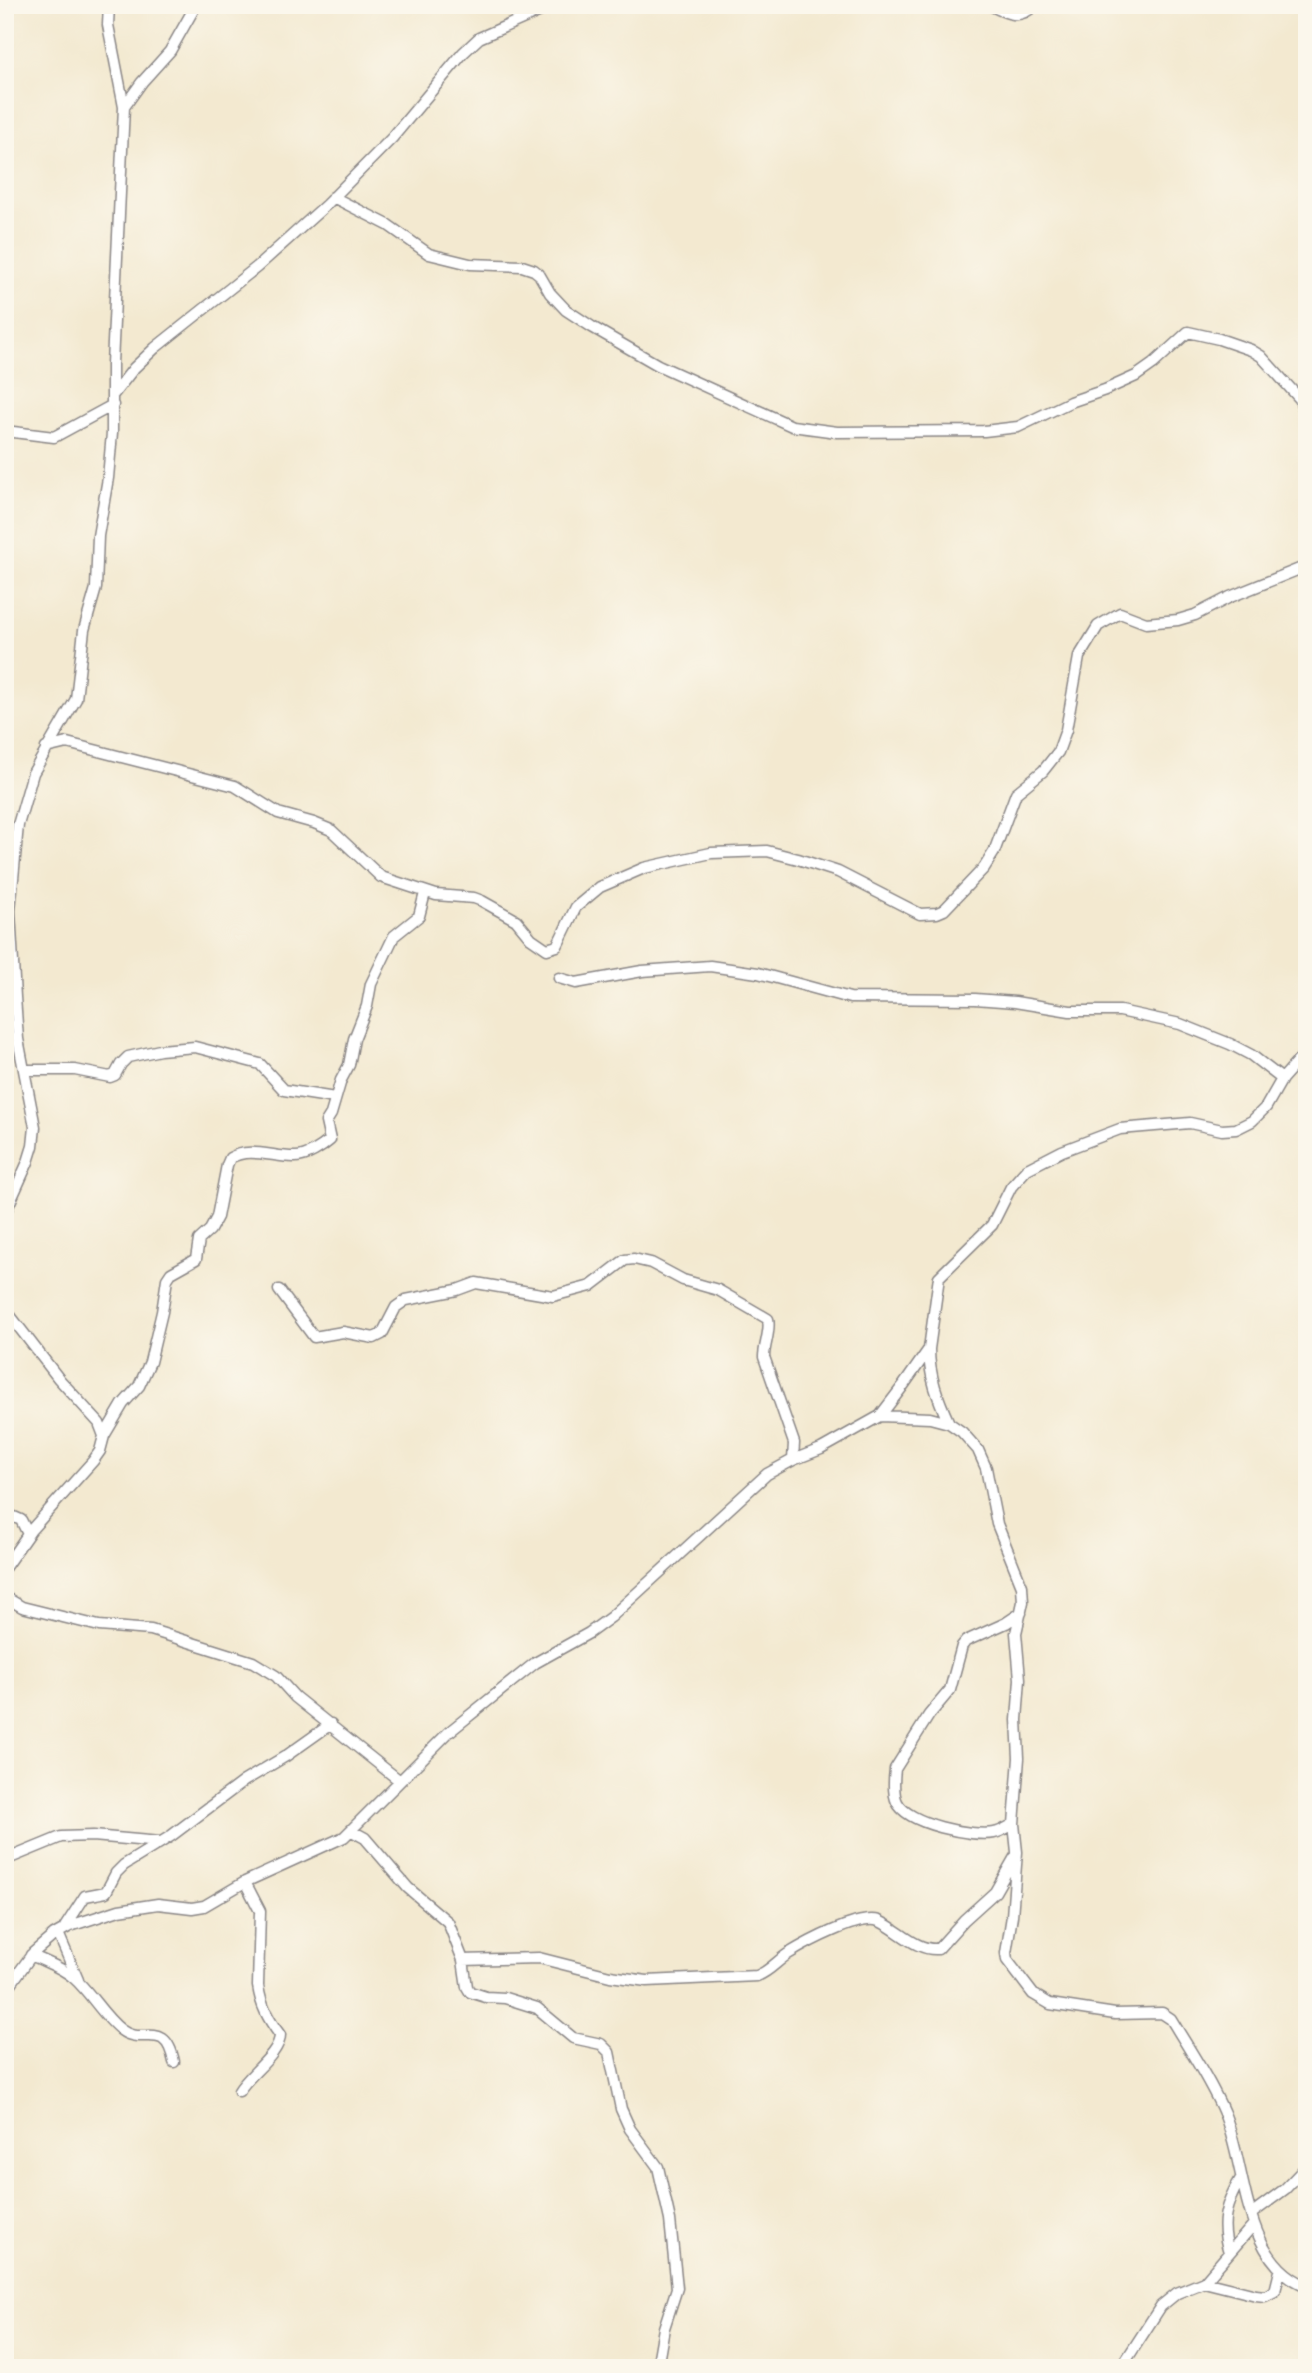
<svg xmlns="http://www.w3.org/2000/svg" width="1312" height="2373" viewBox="0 0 1312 2373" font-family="'Patrick Hand',sans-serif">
	<rect width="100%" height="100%" fill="#fbf7ec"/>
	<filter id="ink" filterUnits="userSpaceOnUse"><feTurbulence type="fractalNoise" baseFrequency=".0143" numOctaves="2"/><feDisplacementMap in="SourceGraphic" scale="14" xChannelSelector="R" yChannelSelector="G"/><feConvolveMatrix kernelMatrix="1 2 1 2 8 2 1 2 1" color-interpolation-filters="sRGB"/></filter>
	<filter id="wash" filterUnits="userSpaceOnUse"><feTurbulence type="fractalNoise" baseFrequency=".00686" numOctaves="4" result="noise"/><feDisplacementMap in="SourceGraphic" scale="28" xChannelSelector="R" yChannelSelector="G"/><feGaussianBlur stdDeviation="1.57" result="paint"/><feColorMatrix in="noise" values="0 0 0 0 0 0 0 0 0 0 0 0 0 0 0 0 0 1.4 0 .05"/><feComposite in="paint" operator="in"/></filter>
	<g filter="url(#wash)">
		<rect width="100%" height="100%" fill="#f3e9d0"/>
	</g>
	<g filter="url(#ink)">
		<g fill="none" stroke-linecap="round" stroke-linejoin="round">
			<defs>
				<path id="minor" d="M990 5C1007 14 1020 20 1035 5
					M124 107 142 82 170 51 196 5
					M333 197 388 225 429 254 470 264 522 266 534 270 539 274 550 293 566 310 592 327 658 365 792 426 837 432 984 431 1018 427 1070 402 1105 390 1136 376 1153 364 1188 332 1219 339 1251 350 1261 356 1300 399 1307 419
					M112 396 134 368 155 348 257 267 326 205 392 138 463 53 479 38 554 5
					M5 431 54 437 113 405
					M46 748 67 743 235 786 278 813 314 823 331 830 381 877 436 895 474 898 482 901 516 920 531 938 547 949 557 946 576 907 600 887 644 868 711 853 767 851 798 859 838 872 920 914 937 913 944 910 984 868 994 852 1016 793 1043 771 1058 752 1066 730 1079 657 1098 626 1120 613 1146 623 1178 620 1195 615 1230 597 1307 566
					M559 978 576 983 642 971 710 966 758 973 850 998 975 999 1015 1002 1070 1011H1120L1180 1024 1230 1044 1251 1055 1282 1079
					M25 1070H75L110 1077 115 1075 121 1064 128 1057 160 1050 195 1047 260 1064 284 1090 335 1098
					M5 1213 28 1162 33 1146 35 1127 18 1039 15 997 10 911 18 825 33 773 76 699 84 630 96 588 98 536 108 478 112 433V364L124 107 108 25 109 5
					M279 1290 314 1337 343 1332 374 1338 382 1334 396 1307 406 1300 457 1290 476 1283 553 1296 591 1286 625 1260 634 1259 651 1263 683 1280 718 1290 768 1319C771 1330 764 1345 764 1357L794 1443 793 1460
					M5 1309 59 1379 99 1423 104 1436 100 1451 93 1461 31 1530 5 1567
					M929 1349C929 1376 938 1399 949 1423
					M880 1416 903 1386 929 1349 939 1277 992 1225 1011 1187 1027 1169 1062 1151 1120 1129 1190 1123 1222 1130 1236 1129 1252 1121 1266 1107 1282 1079 1307 1051
					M104 1436 123 1404 139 1386 150 1362 162 1312 167 1279 171 1273 196 1259 199 1240 210 1230 217 1217 227 1165 230 1158C249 1146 275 1158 296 1157 307 1157 322 1147 330 1140L326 1122 331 1114 341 1080 349 1065 354 1039 367 1006 371 984 394 936 419 916 425 893
					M5 1513 21 1520 28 1534
					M5 1597 22 1607 99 1626 151 1630 253 1662 276 1676 295 1697 400 1781
					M1014 1824C1008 1827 1001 1832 994 1833 972 1837 907 1824 897 1802 893 1794 894 1777 895 1769L929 1715 950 1690 962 1646 966 1641 1006 1623 1021 1613
					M352 1831 365 1838 408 1888 448 1922 463 1960 467 1987 470 1992 486 1997 505 1998 537 2008 573 2038 601 2044 609 2052 621 2109 630 2129 658 2167 670 2220 677 2288 664 2328 657 2368
					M5 1860 61 1837 93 1836 160 1842
					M65 1927 85 1896 106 1892 116 1873 124 1865 171 1836 244 1781 286 1756 331 1724
					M58 1933 78 1980
					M31 1955C45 1962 62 1967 74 1978 91 1993 103 2016 121 2030 143 2047 165 2018 174 2062
					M463 1960 539 1958 610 1976 647 1981 757 1976C770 1971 777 1961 788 1954 806 1943 859 1914 879 1921 898 1929 916 1951 938 1949L964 1920 995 1892 1015 1857
					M5 1992 33 1953 54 1935 70 1926 119 1910 158 1904 192 1908 204 1906 245 1882 344 1837 449 1732 535 1663 589 1633 611 1617 767 1474 793 1460 821 1449 880 1416 930 1418 949 1423 962 1432 978 1450 986 1468 997 1524 1022 1586 1023 1602 1016 1633 1020 1679 1017 1720 1019 1758 1014 1824 1017 1852 1012 1916 1006 1953 1007 1960 1033 1994 1050 2004 1115 2014 1162 2013 1171 2019C1189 2049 1210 2080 1224 2113 1247 2167 1242 2261 1307 2286
					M239 2091C249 2074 280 2054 280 2035 268 2019 261 2006 258 1986L260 1911 245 1882
					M1251 2214 1285 2189 1307 2166
					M1229 2252C1220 2224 1225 2204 1240 2180
					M1204 2282 1256 2295 1265 2296 1275 2291 1280 2271
					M1121 2368 1161 2306 1177 2293 1204 2282 1254 2224"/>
			</defs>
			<use href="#minor" stroke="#8a8686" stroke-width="13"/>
			<use href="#minor" stroke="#fff" stroke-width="10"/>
		</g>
	</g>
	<rect width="1312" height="2373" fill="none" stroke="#fbf7ec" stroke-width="28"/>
</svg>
